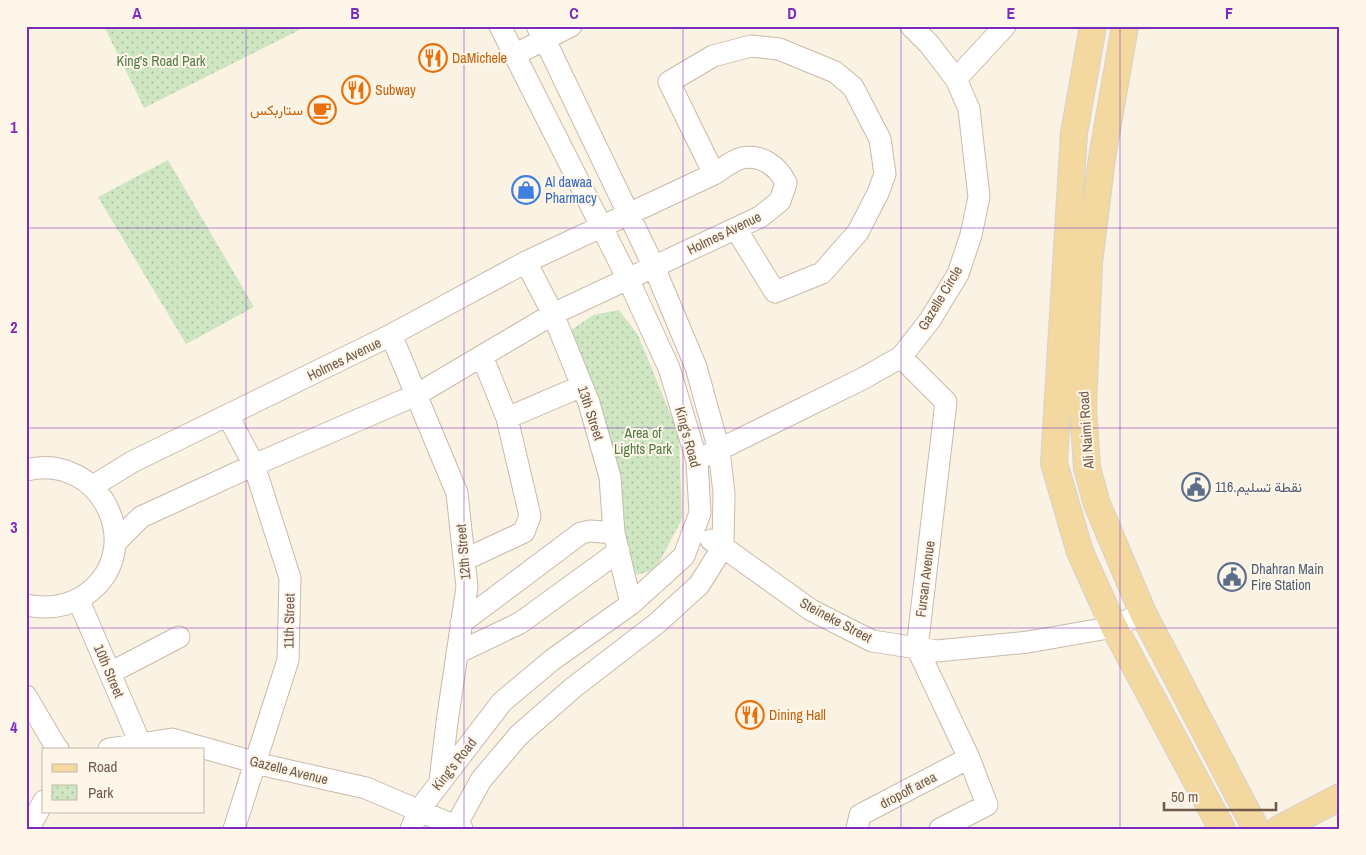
<svg xmlns="http://www.w3.org/2000/svg" width="1366" height="855" viewBox="0 0 1366 855" font-family="'Archivo Narrow',Vazirmatn,sans-serif">
	<defs>
		<pattern id="park-dots" width="8" height="8" patternUnits="userSpaceOnUse" patternTransform="scale(1.25)"><rect width="8" height="8" fill="#cfe6c3"/><path d="M2 2h.1M6 6h.1" fill="none" stroke="#acbda0" stroke-width="1.8" stroke-linecap="round"/></pattern>
	</defs>
	<rect width="100%" height="100%" fill="#faf2e3"/>
	<path fill="url(#park-dots)" d="M104 26H307L144 108Z
		M168 160 254 307 186 344 98 197Z
		M619 310 638 335 679 435 682 519 656 569 637 575 625 556 570 331 593 315Z"/>
	<g fill="none" stroke-linecap="round" stroke-linejoin="round">
		<defs>
			<path id="minor" d="M514 55 571 26
				M956 79 1005 26
				M714 174 669 82 713 56 751 46 779 49 835 72 853 87 880 139 885 174 878 193 858 232 822 273 775 292 736 229
				M526 262 553 314 589 403 610 477 614 533 631 604
				M389 336 395 344 457 493 467 587 447 722 440 781
				M901 357 946 402 917 648 969 758 987 805 940 829
				M228 416 254 465 290 578 288 660 234 829
				M507 418 582 386
				M708 455 862 379 901 357 930 320 958 274 971 235 979 197 969 109 956 79 929 44 911 26
				M26 470C104 451 150 555 82 597 65 607 45 609 26 605
				M93 486 132 462 389 336 526 262 714 174C722 169 733 160 742 158 761 154 778 166 786 183L780 201 760 217 553 314 416 395 254 465 141 517 115 543
				M711 540 723 547 811 610 872 641 937 651 1028 642 1114 627 1143 613
				M464 560 524 532 530 516 507 418 482 356
				M78 599 140 743
				M461 623 581 533 590 531 614 533
				M457 653 520 623 619 551
				M110 673 179 637
				M26 696 56 747 58 749
				M109 749 172 739 268 766 366 788 462 829
				M28 829 44 801
				M411 829 419 810 502 702 552 660 631 604 684 556 700 513 697 461 669 368 628 279 500 26
				M454 829 481 780 519 735 574 687 656 624 699 585 723 547 724 493 719 450 696 367 654 267 545 40 537 26
				M857 829 860 815 969 758"/>
			<path id="major" d="M1093 26 1074 133 1054 463 1080 552 1114 627 1222 829
				M1125 26 1102 158 1089 263 1083 408 1087 468 1097 504 1143 613 1256 829
				M1279 829 1340 797"/>
		</defs>
		<use href="#minor" stroke="#c9baab" stroke-width="23"/>
		<use href="#major" stroke="#d7d1cd" stroke-width="28"/>
		<use href="#minor" stroke="#fff" stroke-width="21"/>
		<use href="#major" stroke="#f3d8a0" stroke-width="26"/>
	</g>
	<path fill="none" stroke="#7b2cbf" stroke-width="1" stroke-opacity="0.55" d="M246 26V829M464 26V829M683 26V829M901 26V829M1120 26V829M26 228H1340M26 428H1340M26 628H1340"/>
	<defs>
		<symbol id="restaurant-ring" viewBox="-11 -11 22 22"><circle r="9.5" fill="#fdf6e9" stroke="#e8710a" stroke-width="1.5"/><path d="M-5-6h1v4h1v-4h1v4h1v-4h1v5L-1.5 .5V6h-2V.5L-5-1ZM5-6V6H3V1.5H1.5Q1.5-4 5-6Z" fill="#e8710a"/></symbol>
		<symbol id="cafe-ring" viewBox="-11 -11 22 22"><circle r="9.5" fill="#fdf6e9" stroke="#e8710a" stroke-width="1.5"/><path d="M-5.5-4.5H6V0H3Q3 3.5 0 3.5H-2.5Q-5.5 3.5-5.5 0ZM3-3.2v2h1.7v-2ZM-6 4.5H4V6H-6Z" fill="#e8710a"/></symbol>
		<symbol id="shop-ring" viewBox="-11 -11 22 22"><circle r="9.5" fill="#fdf6e9" stroke="#3f7fe0" stroke-width="1.5"/><path d="M-5-2.5h2.3a2.7 3.5 0 0 1 5.4 0H5L5.5 6h-11ZM-1.5-2.5h3a1.5 2.3 0 0 0-3 0Z" fill="#3f7fe0"/></symbol>
		<symbol id="civic-ring" viewBox="-11 -11 22 22"><circle r="9.5" fill="#fdf6e9" stroke="#5c6f8a" stroke-width="1.5"/><path d="M-.6-6.5H3V-4.5H.6V-3L4-1V1h2V6H-6V1h2V-1L-.6-3ZM-1.2 2.5V6h2.4V2.5Z" fill="#5c6f8a"/></symbol>
	</defs>
	<g fill-rule="evenodd">
		<use href="#restaurant-ring" x="417" y="42" width="32" height="32"/>
		<use href="#restaurant-ring" x="340" y="74" width="32" height="32"/>
		<use href="#cafe-ring" x="306" y="94" width="32" height="32"/>
		<use href="#shop-ring" x="510" y="174" width="32" height="32"/>
		<use href="#civic-ring" x="1180" y="471" width="32" height="32"/>
		<use href="#civic-ring" x="1216" y="561" width="32" height="32"/>
		<use href="#restaurant-ring" x="734" y="699" width="32" height="32"/>
	</g>
	<g text-anchor="middle" dominant-baseline="central" stroke-width="4" stroke-linejoin="round" paint-order="stroke">
		<g font-size="14" fill="#c56008" stroke="#fdf6e9" text-anchor="start">
			<text x="452" y="58">DaMichele</text>
			<text x="375" y="90">Subway</text>
			<text x="303" y="110" text-anchor="end">ستاربكس</text>
			<text x="769" y="715">Dining Hall</text>
		</g>
		<g font-size="14" fill="#547a47" stroke="#fdf6e9">
			<text x="161" y="61">King's Road Park</text>
			<text x="643" y="433">Area of<tspan x="643" dy="16">Lights Park</tspan></text>
		</g>
		<g font-size="14" fill="#366cbe" stroke="#fdf6e9" text-anchor="start">
			<text x="545" y="182">Al dawaa<tspan x="545" dy="16">Pharmacy</tspan></text>
		</g>
		<g font-size="14" fill="#6f5a4b" stroke="#fdf6e9">
			<text transform="translate(724 233) rotate(-26)">Holmes Avenue</text>
			<text transform="translate(940 298) rotate(-59)">Gazelle Circle</text>
			<text transform="translate(344 359) rotate(-26)">Holmes Avenue</text>
			<text transform="translate(591 413) rotate(72)">13th Street</text>
			<text transform="translate(1086 430) rotate(-94)">Ali Naimi Road</text>
			<text transform="translate(688 437) rotate(75)">King's Road</text>
			<text transform="translate(463 552) rotate(-95)">12th Street</text>
			<text transform="translate(925 579) rotate(-83)">Fursan Avenue</text>
			<text transform="translate(836 620) rotate(28)">Steineke Street</text>
			<text transform="translate(289 621) rotate(-89)">11th Street</text>
			<text transform="translate(109 671) rotate(67)">10th Street</text>
			<text transform="translate(454 764) rotate(-52)">King's Road</text>
			<text transform="translate(289 770) rotate(14)">Gazelle Avenue</text>
			<text transform="translate(908 790) rotate(-28)">dropoff area</text>
		</g>
		<g font-size="14" fill="#4e5e75" stroke="#fdf6e9" text-anchor="start">
			<text x="1215" y="487">نقطة تسليم.116</text>
			<text x="1251" y="569">Dhahran Main<tspan x="1251" dy="16">Fire Station</tspan></text>
		</g>
	</g>
	<rect width="1366" height="855" fill="none" stroke="#fdf6e9" stroke-width="55"/>
	<rect x="42" y="748" width="162" height="65" fill="#fdf6e9" stroke="#c4b8aa"/>
	<rect x="52" y="764" width="25" height="8" fill="#f3d8a0" stroke="#c4b8aa"/>
	<text x="88" y="772" font-size="15" fill="#6f5a4b">Road</text>
	<rect x="52" y="785" width="25" height="15" fill="url(#park-dots)" stroke="#c4b8aa"/>
	<text x="88" y="798" font-size="15" fill="#6f5a4b">Park</text>
	<path d="M1164 802v8h112v-8" fill="none" stroke="#6f5a4b" stroke-width="2.5"/>
	<text x="1171" y="802" font-size="15" fill="#6f5a4b" stroke="#fdf6e9" stroke-width="4" paint-order="stroke">50 m</text>
	<rect x="28" y="28" width="1310" height="800" fill="none" stroke="#7b2cbf" stroke-width="2"/>
	<g font-size="16" text-anchor="middle" font-weight="bold" fill="#7b2cbf">
		<text x="137" y="19">A</text>
		<text x="355" y="19">B</text>
		<text x="574" y="19">C</text>
		<text x="792" y="19">D</text>
		<text x="1011" y="19">E</text>
		<text x="1229" y="19">F</text>
		<text x="14" y="133">1</text>
		<text x="14" y="333">2</text>
		<text x="14" y="533">3</text>
		<text x="14" y="733">4</text>
	</g>
</svg>
